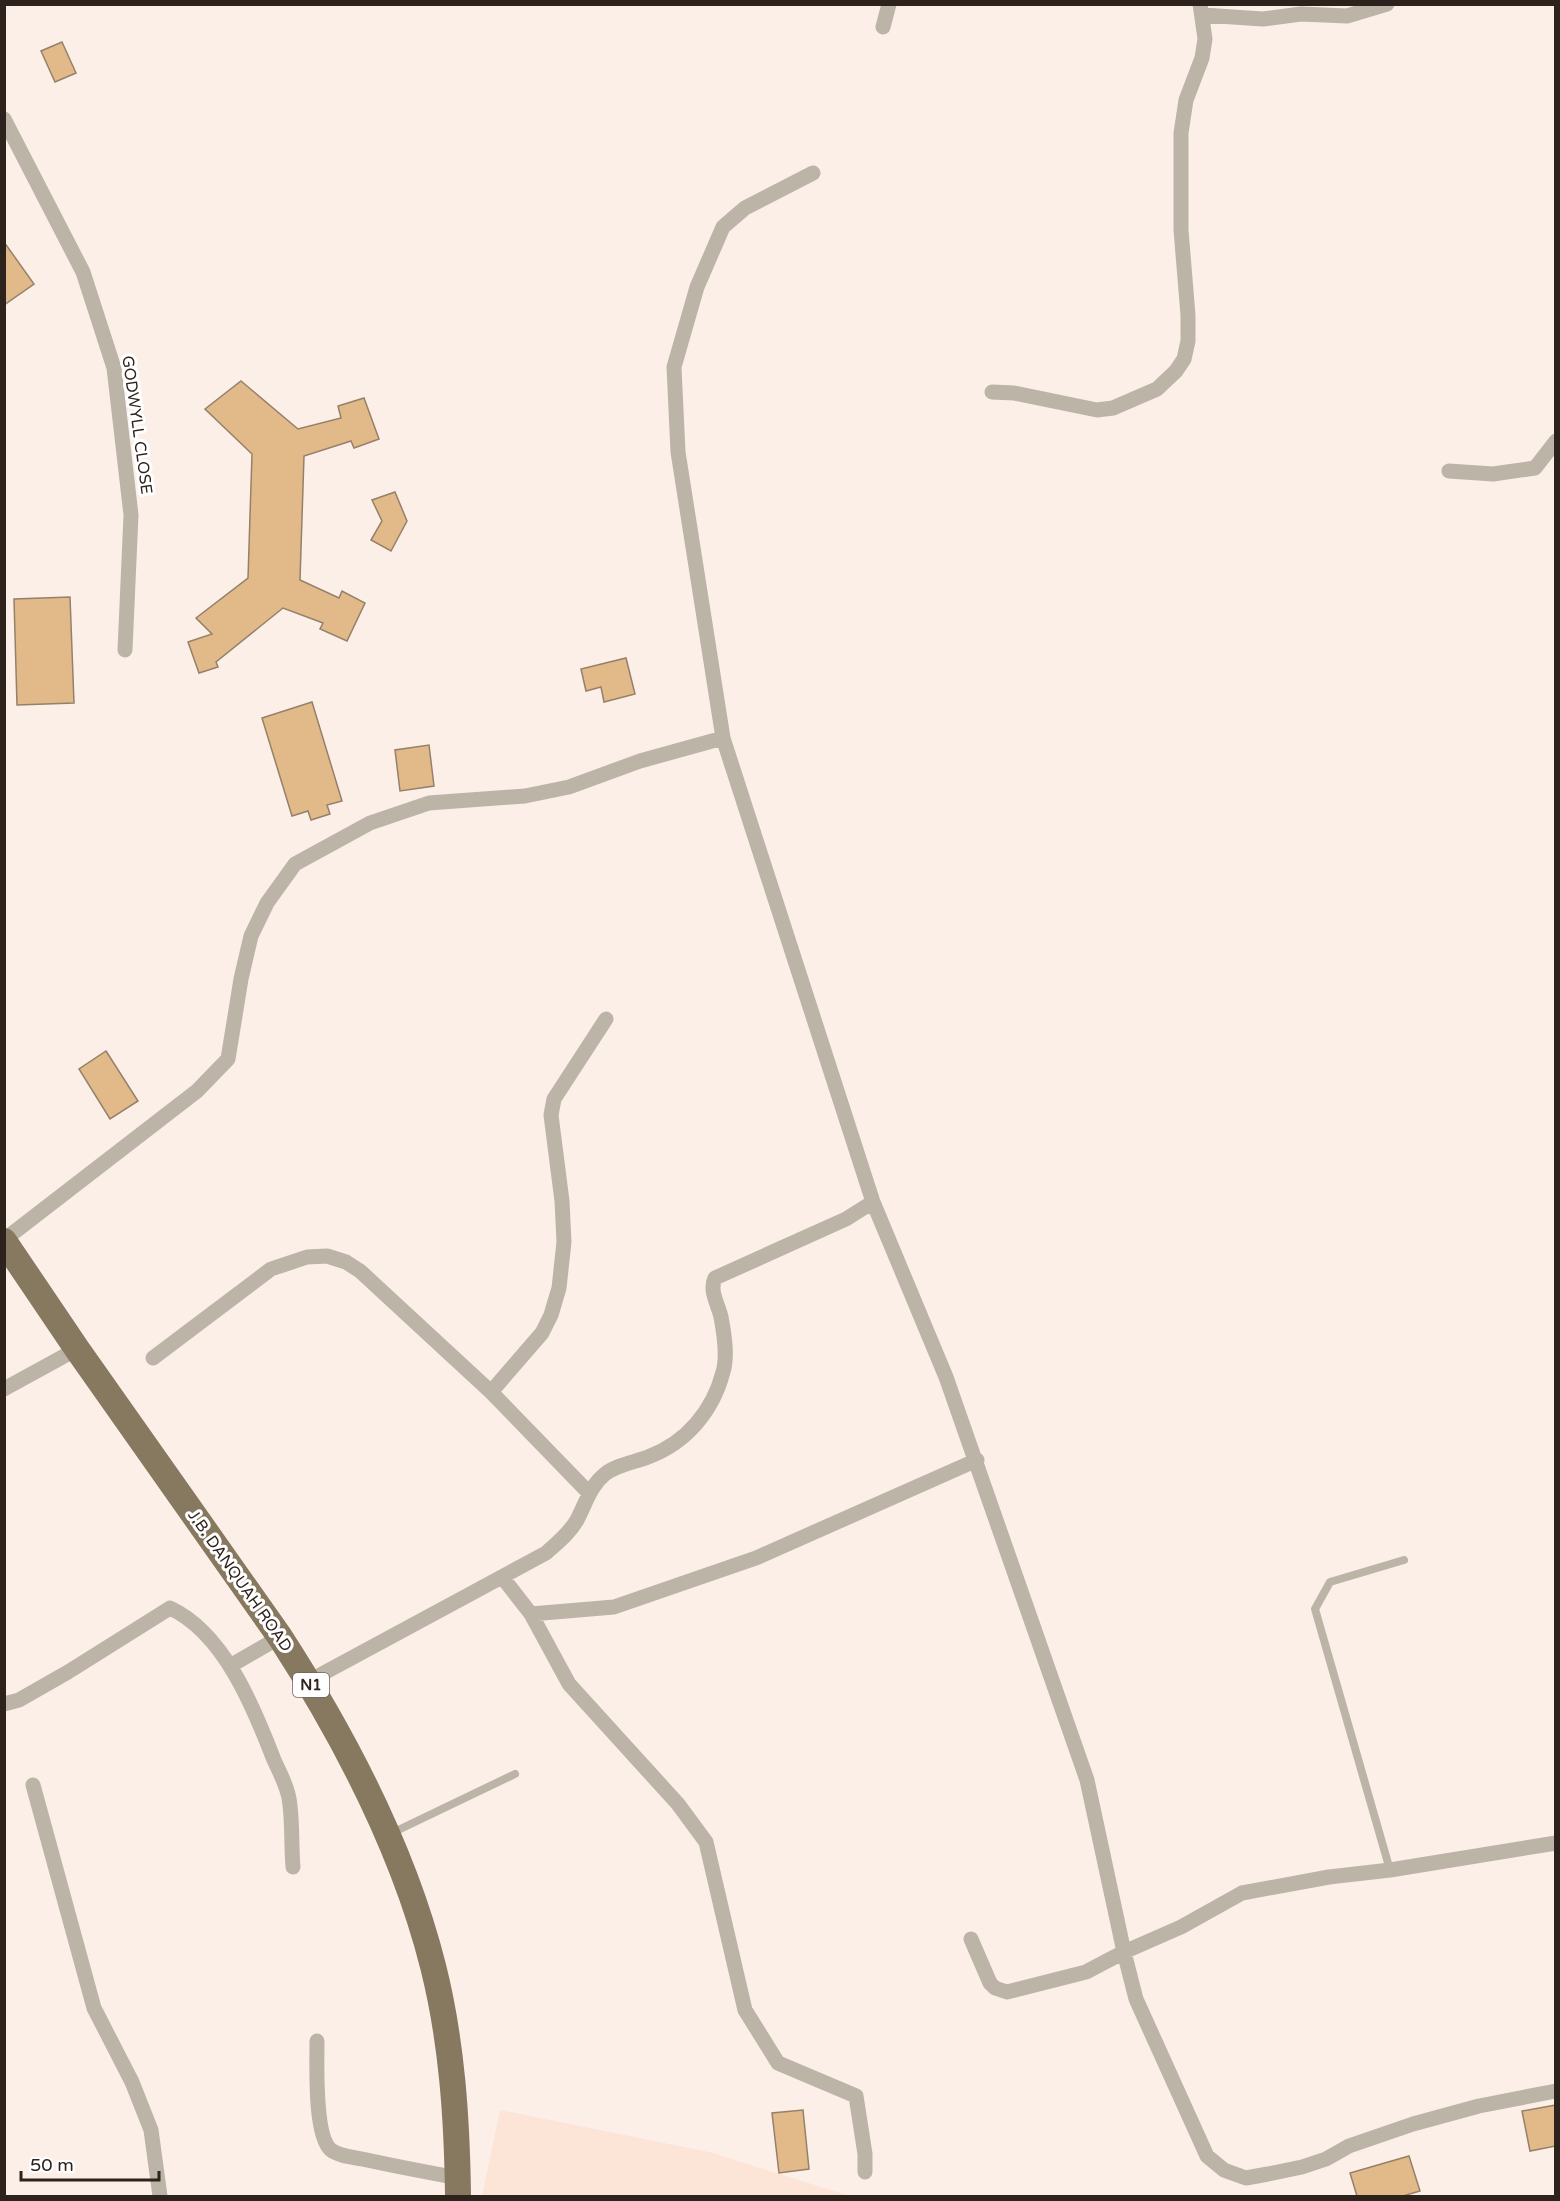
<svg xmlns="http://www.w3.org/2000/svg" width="1560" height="2201" viewBox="0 0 1560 2201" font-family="'Varela Round',sans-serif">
	<rect width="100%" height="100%" fill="#fcefe8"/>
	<path fill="#fce5d7" d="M500 2110 709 2152 850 2196H482Z"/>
	<path fill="#e2b989" stroke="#958169" stroke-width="1.5" d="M62 42 76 73 55 82 41 51Z
		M4 242 34 284 4 305Z
		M241 381 298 429 341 418 338 406 364 398 379 439 354 448 351 441 304 456 300 580 339 598 342 591 365 603 347 641 320 629 323 623 283 608 216 662 218 667 199 673 188 642 212 634 196 618 248 578 252 454 205 409Z
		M395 492 407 521 391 551 371 540 382 521 372 500Z
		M70 597 74 703 17 705 14 599Z
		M626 658 635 694 604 702 601 687 586 691 581 669Z
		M312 702 342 801 327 805 330 814 311 820 308 811 292 816 262 718Z
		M429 745 434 786 400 791 395 750Z
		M106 1051 138 1101 110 1119 79 1069Z
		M1556 2105V2146L1530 2151 1522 2111Z
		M803 2110 809 2169 779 2173 772 2113Z
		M1409 2156 1420 2191 1403 2196H1357L1350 2173Z"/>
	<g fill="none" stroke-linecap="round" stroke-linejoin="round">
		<path stroke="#bdb4a8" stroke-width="8" d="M392 1833 515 1774
			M1390 1870 1315 1609 1330 1582 1404 1560"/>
		<path stroke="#bdb4a8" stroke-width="15" d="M1203 15 1263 19 1301 14 1347 16 1387 4
			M883 27 889 4
			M4 119 83 272 114 368 131 515 125 650
			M813 173 745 208 723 227 697 287 674 367 678 452 723 738 873 1202 946 1377 1087 1780 1124 1952 1136 1999 1207 2156 1224 2170 1232 2173 1246 2178 1268 2174 1302 2167 1326 2159 1349 2146 1413 2124 1479 2106 1556 2091
			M992 392 1014 393 1097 410 1113 408 1157 389 1176 371 1184 359 1188 341V315L1181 230V133L1186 100 1202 58 1205 39 1200 4
			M1449 471 1493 474 1535 468 1556 441
			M4 1240 197 1091 228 1059 241 979 251 936 267 903 295 864 370 823 429 803 525 796 569 787 640 761 723 738
			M153 1358 271 1269 307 1257 327 1256 346 1262 360 1271 491 1392 589 1493
			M4 1389 77 1349
			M491 1392 542 1333 551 1315 559 1288 564 1242 562 1201 551 1115 554 1099 606 1019
			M503 1578 531 1614 569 1684 678 1804 706 1842 745 2010 778 2063 856 2096 865 2154V2172
			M531 1614 614 1607 756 1558 977 1460
			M230 1666 280 1637
			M309 1681 546 1553C557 1543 569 1534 577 1520 586 1503 590 1486 605 1474 616 1465 635 1462 648 1457 686 1443 713 1411 723 1372 728 1356 724 1333 721 1317 718 1304 709 1291 715 1278L846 1219 873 1202
			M4 1704 19 1700 68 1672 170 1608C224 1633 254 1708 274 1760 279 1771 285 1782 288 1794 293 1811 291 1847 293 1867
			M33 1785 94 2008 132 2082 151 2130 160 2196
			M971 1939 990 1983 995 1988 1007 1992 1086 1972 1124 1952 1181 1927 1242 1893 1329 1877 1390 1870 1556 1843
			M317 2041C317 2063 314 2136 331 2150 339 2156 352 2157 362 2159 394 2166 426 2172 458 2178"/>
		<path stroke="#877860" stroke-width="26" d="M4 1241 77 1349 280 1637C344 1736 404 1851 433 1966 452 2041 457 2119 458 2196"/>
	</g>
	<g text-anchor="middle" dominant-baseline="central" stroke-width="6" stroke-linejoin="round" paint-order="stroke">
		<rect fill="#fff" stroke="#6d6460" stroke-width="1.5" x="293" y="1673" width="36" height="24" rx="4.5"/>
		<g font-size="15" font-weight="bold" fill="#2e221c">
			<text x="311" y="1685">N1</text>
		</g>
		<g font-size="16" fill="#2e221c" stroke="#fff">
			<text transform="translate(137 425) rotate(82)">GODWYLL CLOSE</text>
			<text transform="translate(240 1581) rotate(55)">J.B. DANQUAH ROAD</text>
		</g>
	</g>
	<rect width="1560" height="2201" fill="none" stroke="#2e221c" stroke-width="12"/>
	<path d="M21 2171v9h138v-9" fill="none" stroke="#2e221c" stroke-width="3"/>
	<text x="30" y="2171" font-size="18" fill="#2e221c" stroke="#ffffff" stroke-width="4.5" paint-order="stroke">50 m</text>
</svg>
